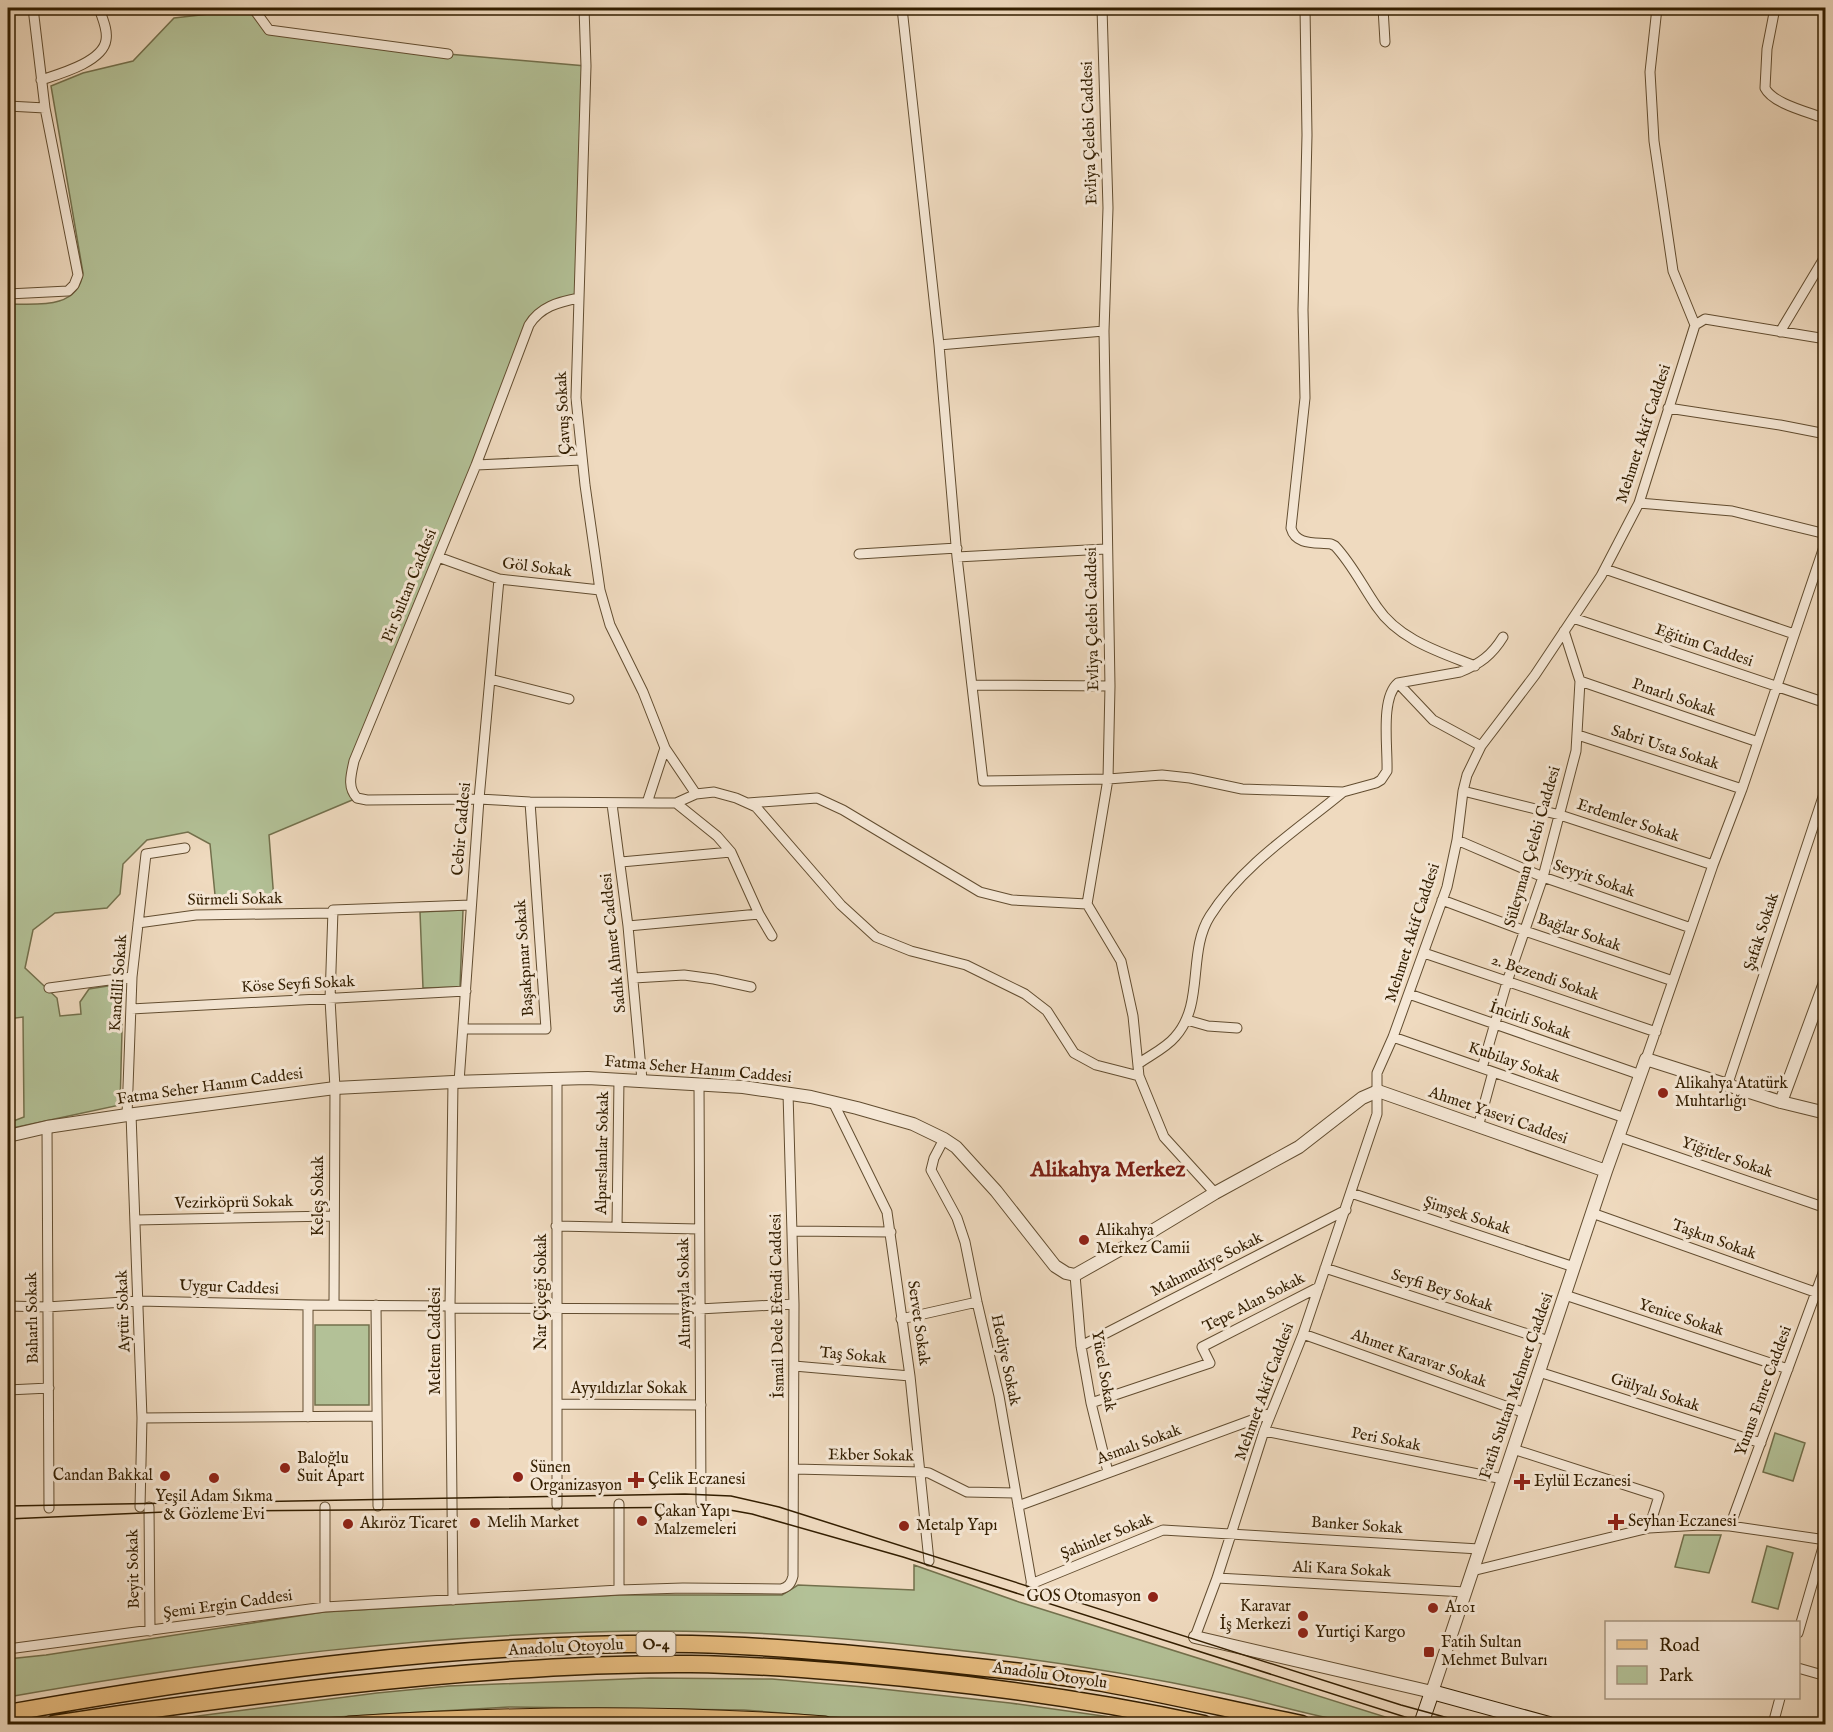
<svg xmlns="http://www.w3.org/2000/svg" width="1833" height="1732" viewBox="0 0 1833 1732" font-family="'IM FELL English',serif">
	<rect width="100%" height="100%" fill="#efdabf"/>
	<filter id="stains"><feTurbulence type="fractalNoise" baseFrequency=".00333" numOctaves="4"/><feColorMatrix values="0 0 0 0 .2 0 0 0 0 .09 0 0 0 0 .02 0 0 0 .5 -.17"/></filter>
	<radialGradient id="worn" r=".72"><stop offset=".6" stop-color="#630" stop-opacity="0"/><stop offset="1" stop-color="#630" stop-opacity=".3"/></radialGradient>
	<path fill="#b3c197" stroke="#73704c" stroke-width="1.5" d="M253 9 269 31 448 54 586 66 579 298 534 318 351 772 357 798 269 835 274 900 216 905 210 844 188 832 147 840 123 864 120 894 107 908 55 913 33 930 25 968 57 998 60 1016 81 1014 80 1002 89 989 114 985 121 989 123 994 120 1105 8 1129V1123L24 1117 23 1017 8 1019V304C36 304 78 310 83 273L51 86 83 73 133 61 174 18Z
		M463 910 460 987 423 988 420 912Z
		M315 1325H369V1405H315Z
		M1775 1433 1805 1443 1793 1481 1763 1472Z
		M1684 1535H1721L1709 1573 1675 1567Z
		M1767 1546 1793 1553 1778 1609 1752 1602Z
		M914 1565 1019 1602 1395 1720V1724C1384 1724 1371 1726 1360 1724 1314 1717 1268 1702 1223 1693 1128 1673 1034 1658 938 1648 840 1637 742 1630 643 1631 430 1633 217 1660 8 1697V1659L46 1655 324 1612 619 1595H782L798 1585 914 1590Z
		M650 1678 772 1679 864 1687 1010 1703 1110 1717 1147 1724H921L744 1710 509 1707 337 1717 266 1724H136L377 1693 449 1686Z"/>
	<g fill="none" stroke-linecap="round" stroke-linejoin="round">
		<defs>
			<path id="minor" d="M253 8 269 30 448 54
				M584 8 586 66 576 398 585 485 600 590 610 625 643 692 665 748 696 794
				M902 8 939 345 957 557 983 781 1108 779 1162 775 1190 778 1242 789 1343 792 1376 783 1381 780 1387 771C1388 748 1380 698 1398 683L1460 672C1480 664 1492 655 1503 637
				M1102 8 1108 208 1104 331 1110 686 1108 779 1087 904 1121 961 1133 1016 1139 1076 1164 1137 1215 1193
				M1305 8 1307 135 1303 310 1305 398 1291 528C1296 546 1316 542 1331 544L1335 546C1352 564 1363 587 1377 607 1399 640 1440 652 1475 666
				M1383 8 1385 42
				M1657 8 1650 72 1654 141 1673 271 1695 325
				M1775 8 1767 49 1765 88C1773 104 1809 112 1826 119
				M41 80C59 74 103 62 106 40 108 29 102 18 99 8
				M8 106 45 108 33 8
				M8 294 68 291 74 285 78 275 45 108
				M579 298C558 302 540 307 529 325L476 465 354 761C351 775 347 787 357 798L367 800 479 799 530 802 661 803H676L696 794 714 792 736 798 756 807 841 905 876 937 911 951 966 965 1025 994 1047 1011 1074 1053 1096 1065 1139 1076
				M1780 332 1826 255
				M939 345 1104 331
				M1668 408 1780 425 1826 434
				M476 465 581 460
				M1639 503 1732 511 1826 534
				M859 554 957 548
				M438 557 499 579 600 590
				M957 557 1106 549
				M1605 569 1794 634
				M1573 618 1826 703
				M490 679 569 699
				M1580 681 1758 742
				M1398 683 1433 720 1481 746
				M972 685 1110 686
				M1578 735 1742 789
				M1463 791 1560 815 1713 865
				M647 803 665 748
				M676 803 717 836 731 852 759 914 772 936
				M748 803 817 798 843 810 980 892 1012 900 1087 904
				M612 804 628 926 642 1080
				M1457 840 1543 877 1691 928
				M621 862 731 852
				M1442 900 1525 931 1673 981
				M138 923 196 915 333 913
				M628 926 759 914
				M1424 953 1656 1032
				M634 978 684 975 714 979 751 987
				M49 988 132 977
				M1409 994 1641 1075
				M131 1009 466 991
				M1187 1020 1208 1026 1237 1028
				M463 1029H546L530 802
				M1393 1037 1625 1118
				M1646 1059 1713 865 1742 789 1826 541
				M1138 1064C1149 1056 1166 1048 1175 1037 1205 1004 1187 952 1210 916 1242 865 1297 830 1343 792
				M1482 1068 1507 982 1543 877 1576 751 1580 681 1564 631
				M459 1082 479 799 499 579
				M699 1084 701 1502
				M1727 1086 1826 788
				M833 1102 887 1212 910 1376 929 1561
				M131 1114 142 1418 140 1507
				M127 1115 132 977 146 854 185 848
				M47 1127 49 1508
				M1478 1127 1493 1072
				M1619 1137 1826 1208
				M944 1139 934 1158 931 1170 957 1218 965 1242 977 1302 999 1396 1034 1597
				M1351 1193 1574 1267
				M1592 1213 1826 1296
				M136 1220 333 1216
				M556 1226 699 1229
				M617 1227 619 1079
				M793 1231 891 1232
				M1325 1268 1549 1341
				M1075 1275 1081 1346 1091 1403 1108 1472
				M1565 1295 1788 1369
				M308 1305V1417
				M334 1305 335 1088 330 999 333 910 471 905
				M376 1305 378 1506
				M8 1306 47 1307 139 1301 308 1305 450 1306
				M450 1308 699 1309 794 1304
				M901 1319 977 1302
				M1303 1334 1525 1413
				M1081 1346 1346 1210
				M794 1366 910 1376
				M1539 1372 1761 1443
				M8 1390 49 1388
				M1091 1403 1210 1363 1202 1347 1319 1287
				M557 1404 701 1405
				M142 1418 377 1416
				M1264 1431 1503 1479
				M1513 1449 1659 1496 1649 1528
				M794 1469 922 1472 929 1473 967 1492 1015 1493
				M619 1504V1590
				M557 1505V1078
				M1018 1506 1271 1413
				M149 1507 150 1631
				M325 1507V1607
				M1730 1526 1826 1265
				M1472 1571 1649 1528 1701 1525 1730 1526 1826 1540
				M1217 1578 1465 1592
				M1031 1584 1163 1530 1479 1549
				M453 1600 450 1306 453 1082
				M1798 1633 1826 1537
				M1195 1637 1217 1578 1264 1431 1303 1334 1377 1114V1073L1393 1037 1447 887 1457 840 1463 791 1467 775 1481 746 1535 675 1601 576 1639 503 1695 325 1705 319 1826 339
				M8 1649 325 1607 619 1590 683 1588 781 1589C788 1587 791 1584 793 1576L794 1304 788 1093
				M1798 1668 1826 1676
				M1773 1724 1780 1698"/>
			<path id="tertiary" d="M1781 1102 1826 980
				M8 1136 47 1127 127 1115 335 1088 453 1082 588 1078 743 1087 811 1097 857 1108 913 1124 944 1139 956 1147 996 1191 1055 1266 1066 1273 1075 1275 1144 1236 1215 1193 1299 1147 1362 1098 1378 1091 1606 1171
				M1195 1637 1432 1692 1606 1171 1646 1059 1781 1102 1826 1113"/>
			<path id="secondary" d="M1421 1724 1432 1692 1549 1724"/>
			<path id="primary" d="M349 1724C507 1714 667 1712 825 1724"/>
			<path id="motorway" d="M8 1713C233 1673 463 1641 692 1644 775 1646 858 1654 940 1663 995 1669 1049 1674 1103 1683 1170 1695 1236 1711 1302 1724
				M54 1724C148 1709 242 1697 337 1686 454 1673 572 1663 691 1664 768 1665 846 1672 923 1680 1017 1690 1112 1704 1204 1724"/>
		</defs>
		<use href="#minor" stroke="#624d30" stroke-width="11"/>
		<use href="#tertiary" stroke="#624d30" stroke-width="14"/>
		<use href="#secondary" stroke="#331e00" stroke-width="16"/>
		<use href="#primary" stroke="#331e00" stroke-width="17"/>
		<use href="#motorway" stroke="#331e00" stroke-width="19"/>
		<use href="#minor" stroke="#f5e7d5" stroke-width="9"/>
		<use href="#tertiary" stroke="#f5e7d5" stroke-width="12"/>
		<use href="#secondary" stroke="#f5e7d5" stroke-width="14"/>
		<use href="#primary" stroke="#e8bd80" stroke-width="15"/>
		<use href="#motorway" stroke="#e8bd80" stroke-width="16"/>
		<path stroke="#331e00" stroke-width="1.5" d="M8 1506 685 1494 731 1496 779 1507 1401 1705 1470 1724
			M232 1511 713 1507 752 1514 903 1557 1427 1724
			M8 1519 187 1511"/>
	</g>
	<g fill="#8f2418" stroke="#f5e7d5" stroke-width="2">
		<circle cx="1663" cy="1093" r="6"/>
		<circle cx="1084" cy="1240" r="6"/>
		<circle cx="285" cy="1468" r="6"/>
		<circle cx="165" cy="1476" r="6"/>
		<circle cx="518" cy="1477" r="6"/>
		<circle cx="214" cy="1478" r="6"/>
		<path d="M633 1471h6v6h6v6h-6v6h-6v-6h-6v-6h6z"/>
		<path d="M1519 1473h6v6h6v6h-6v6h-6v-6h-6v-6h6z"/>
		<circle cx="642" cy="1521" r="6"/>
		<path d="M1613 1513h6v6h6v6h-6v6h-6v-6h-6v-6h6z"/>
		<circle cx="475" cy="1523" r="6"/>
		<circle cx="348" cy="1524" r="6"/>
		<circle cx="904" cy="1526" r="6"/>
		<circle cx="1153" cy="1597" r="6"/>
		<circle cx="1433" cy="1608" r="6"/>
		<circle cx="1303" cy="1616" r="6"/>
		<circle cx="1303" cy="1633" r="6"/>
		<rect x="1423" y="1646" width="12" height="12" rx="3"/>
	</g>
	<g text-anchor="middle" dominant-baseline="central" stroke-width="6" stroke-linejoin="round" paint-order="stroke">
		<rect fill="#f5e7d5" stroke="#6d5a40" stroke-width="1.5" x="636.5" y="1632" width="39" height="24" rx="4.5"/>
		<g font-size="15" font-weight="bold" fill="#331e00">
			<text x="656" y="1644">O-4</text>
		</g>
		<g font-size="16" fill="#331e00" stroke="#f5e7d5">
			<text transform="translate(1090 133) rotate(-92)">Evliya Çelebi Caddesi</text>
			<text transform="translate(564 413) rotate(-93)">Çavuş Sokak</text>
			<text transform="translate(1644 434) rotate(-72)">Mehmet Akif Caddesi</text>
			<text transform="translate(537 568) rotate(7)">Göl Sokak</text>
			<text transform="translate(410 586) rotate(-68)">Pir Sultan Caddesi</text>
			<text transform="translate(1093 619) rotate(-91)">Evliya Çelebi Caddesi</text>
			<text transform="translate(1704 646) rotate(19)">Eğitim Caddesi</text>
			<text transform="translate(1674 698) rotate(19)">Pınarlı Sokak</text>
			<text transform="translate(1665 748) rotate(18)">Sabri Usta Sokak</text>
			<text transform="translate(1628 821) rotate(18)">Erdemler Sokak</text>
			<text transform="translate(462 829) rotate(-85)">Cebir Caddesi</text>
			<text transform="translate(1533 847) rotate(-74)">Süleyman Çelebi Caddesi</text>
			<text transform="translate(1594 879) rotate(19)">Seyyit Sokak</text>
			<text transform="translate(235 900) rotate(-1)">Sürmeli Sokak</text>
			<text transform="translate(1762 932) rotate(-72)">Şafak Sokak</text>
			<text transform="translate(1413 933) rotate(-72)">Mehmet Akif Caddesi</text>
			<text transform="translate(1579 933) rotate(19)">Bağlar Sokak</text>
			<text transform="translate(614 943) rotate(-96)">Sadık Ahmet Caddesi</text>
			<text transform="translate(525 958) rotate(-94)">Başakpınar Sokak</text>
			<text transform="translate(1545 978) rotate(19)">2. Bezendi Sokak</text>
			<text transform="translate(119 983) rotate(-86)">Kandilli Sokak</text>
			<text transform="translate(298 985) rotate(-3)">Köse Seyfi Sokak</text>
			<text transform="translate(1530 1021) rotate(19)">İncirli Sokak</text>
			<text transform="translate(1514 1063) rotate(19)">Kubilay Sokak</text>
			<text transform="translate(698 1070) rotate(5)">Fatma Seher Hanım Caddesi</text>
			<text transform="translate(210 1087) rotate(-8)">Fatma Seher Hanım Caddesi</text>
			<text transform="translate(1498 1116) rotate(19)">Ahmet Yasevi Caddesi</text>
			<text transform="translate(603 1153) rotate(-89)">Alparslanlar Sokak</text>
			<text transform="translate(1727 1158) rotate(19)">Yiğitler Sokak</text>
			<text transform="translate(319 1196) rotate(-90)">Keleş Sokak</text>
			<text transform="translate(234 1203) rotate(-1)">Vezirköprü Sokak</text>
			<text transform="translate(1467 1216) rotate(18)">Şimşek Sokak</text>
			<text transform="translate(1714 1240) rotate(20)">Taşkın Sokak</text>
			<text transform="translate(1207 1265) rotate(-27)">Mahmudiye Sokak</text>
			<text transform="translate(229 1288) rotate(2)">Uygur Caddesi</text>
			<text transform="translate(1442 1291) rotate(18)">Seyfi Bey Sokak</text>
			<text transform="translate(542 1292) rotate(-90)">Nar Çiçeği Sokak</text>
			<text transform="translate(685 1293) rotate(-91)">Altınyayla Sokak</text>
			<text transform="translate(1254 1303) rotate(-27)">Tepe Alan Sokak</text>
			<text transform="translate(778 1306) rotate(-91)">İsmail Dede Efendi Caddesi</text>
			<text transform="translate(124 1311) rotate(-92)">Aytür Sokak</text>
			<text transform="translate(33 1318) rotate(-91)">Baharlı Sokak</text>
			<text transform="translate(1681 1318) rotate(18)">Yenice Sokak</text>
			<text transform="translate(918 1323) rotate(82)">Servet Sokak</text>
			<text transform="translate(436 1341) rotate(-90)">Meltem Caddesi</text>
			<text transform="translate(853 1356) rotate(5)">Taş Sokak</text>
			<text transform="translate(1419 1359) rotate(20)">Ahmet Karavar Sokak</text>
			<text transform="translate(1005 1360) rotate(78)">Hediye Sokak</text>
			<text transform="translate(1103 1371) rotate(80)">Yücel Sokak</text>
			<text transform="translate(1517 1386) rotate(-71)">Fatih Sultan Mehmet Caddesi</text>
			<text x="629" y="1389">Ayyıldızlar Sokak</text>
			<text transform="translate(1764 1391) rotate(-70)">Yunus Emre Caddesi</text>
			<text transform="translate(1265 1392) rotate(-70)">Mehmet Akif Caddesi</text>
			<text transform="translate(1655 1393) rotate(18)">Gülyalı Sokak</text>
			<text transform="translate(1386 1440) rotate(11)">Peri Sokak</text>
			<text transform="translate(1139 1445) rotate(-20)">Asmalı Sokak</text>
			<text transform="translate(871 1456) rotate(1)">Ekber Sokak</text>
			<text transform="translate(1357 1526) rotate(4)">Banker Sokak</text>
			<text transform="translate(1107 1537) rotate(-22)">Şahinler Sokak</text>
			<text transform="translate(134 1569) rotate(-91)">Beyit Sokak</text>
			<text transform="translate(1342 1570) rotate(3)">Ali Kara Sokak</text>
			<text transform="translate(228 1605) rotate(-8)">Şemi Ergin Caddesi</text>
			<text transform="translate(566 1648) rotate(-3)">Anadolu Otoyolu</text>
			<text transform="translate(1050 1676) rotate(8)">Anadolu Otoyolu</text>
		</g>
		<g font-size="16" fill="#331e00" stroke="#f5e7d5" text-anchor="start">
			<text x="1675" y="1084">Alikahya Atatürk<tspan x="1675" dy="18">Muhtarlığı</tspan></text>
			<text x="1096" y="1231">Alikahya<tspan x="1096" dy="18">Merkez Camii</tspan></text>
			<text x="297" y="1459">Baloğlu<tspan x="297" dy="18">Suit Apart</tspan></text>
			<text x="530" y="1468">Sünen<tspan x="530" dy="18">Organizasyon</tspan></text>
			<text x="153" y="1476" text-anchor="end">Candan Bakkal</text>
			<text x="648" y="1480">Çelik Eczanesi</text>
			<text x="1534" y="1482">Eylül Eczanesi</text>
			<text x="214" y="1497" text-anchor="middle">Yeşil Adam Sıkma<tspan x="214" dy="18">&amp; Gözleme Evi</tspan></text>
			<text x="654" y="1512">Çakan Yapı<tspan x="654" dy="18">Malzemeleri</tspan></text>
			<text x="1628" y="1522">Seyhan Eczanesi</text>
			<text x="487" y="1523">Melih Market</text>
			<text x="360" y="1524">Akıröz Ticaret</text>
			<text x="916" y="1526">Metalp Yapı</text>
			<text x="1141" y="1597" text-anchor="end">GOS Otomasyon</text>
			<text x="1291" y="1607" text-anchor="end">Karavar<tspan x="1291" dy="18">İş Merkezi</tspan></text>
			<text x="1445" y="1608">A101</text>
			<text x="1315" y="1633">Yurtiçi Kargo</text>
			<text x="1441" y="1643">Fatih Sultan<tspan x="1441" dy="18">Mehmet Bulvarı</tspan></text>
		</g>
		<g font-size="22" font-weight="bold" fill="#7a1f14" stroke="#f5e7d5">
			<text x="1108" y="1170">Alikahya Merkez</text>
		</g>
	</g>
	<rect width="1833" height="1732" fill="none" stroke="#efdabf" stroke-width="30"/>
	<rect x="9" y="9" width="1815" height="1714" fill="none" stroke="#331e00" stroke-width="3"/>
	<rect x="15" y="15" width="1803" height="1702" fill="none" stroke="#331e00" stroke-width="1.5"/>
	<rect x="1605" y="1621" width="195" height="78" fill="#f5e7d5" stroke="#a79780" stroke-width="1.5"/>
	<rect x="1617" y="1640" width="30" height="9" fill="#e8bd80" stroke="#a79780" stroke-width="1.5"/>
	<text x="1659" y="1651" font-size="18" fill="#331e00">Road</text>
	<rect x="1617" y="1666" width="30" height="18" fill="#b3c197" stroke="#a79780" stroke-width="1.5"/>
	<text x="1659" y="1681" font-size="18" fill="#331e00">Park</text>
	<rect width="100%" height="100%" filter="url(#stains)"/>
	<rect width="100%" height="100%" fill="url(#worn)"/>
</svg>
